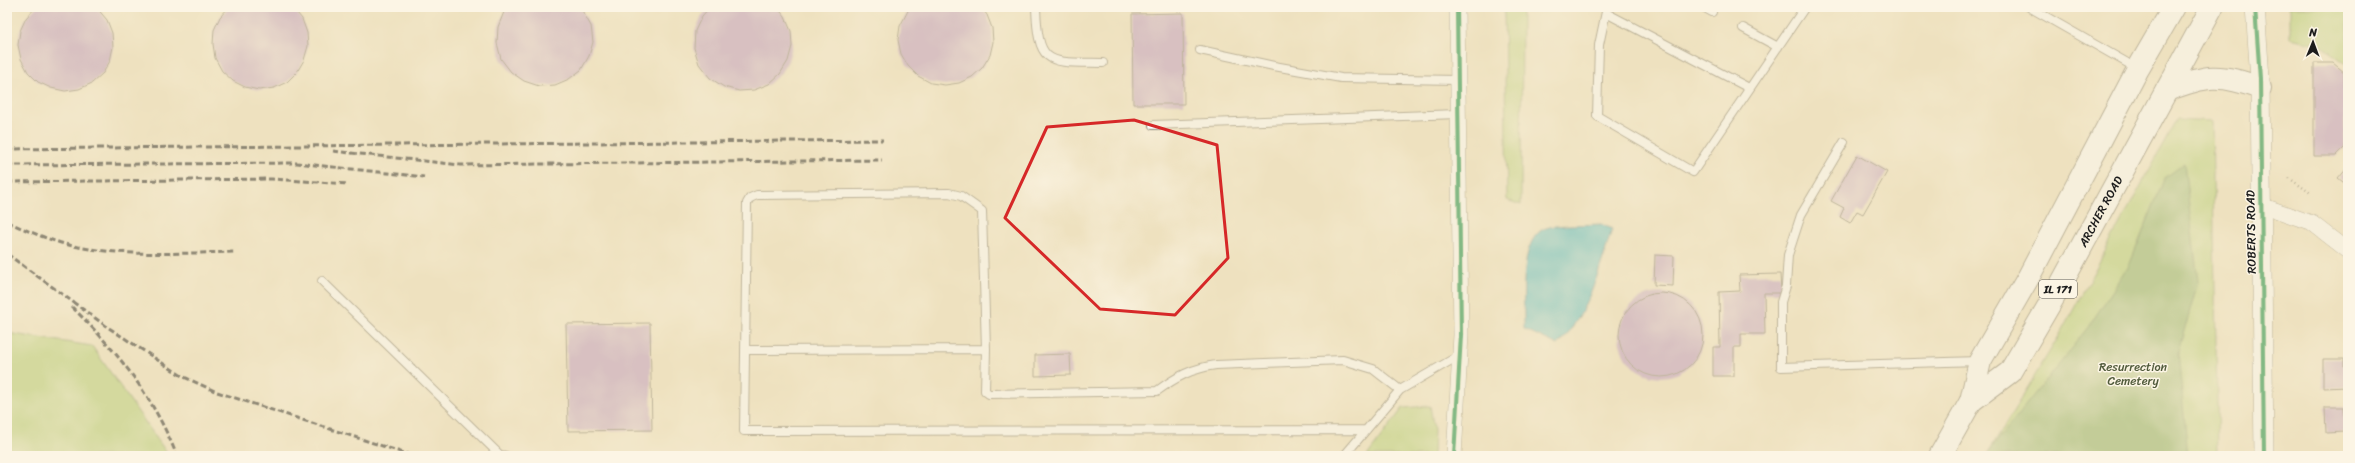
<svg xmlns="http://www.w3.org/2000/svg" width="2355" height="463" viewBox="0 0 2355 463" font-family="Sriracha,sans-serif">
	<rect width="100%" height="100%" fill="#fcf5e5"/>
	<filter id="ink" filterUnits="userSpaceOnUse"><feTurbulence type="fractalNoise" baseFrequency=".025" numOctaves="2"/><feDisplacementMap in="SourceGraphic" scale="8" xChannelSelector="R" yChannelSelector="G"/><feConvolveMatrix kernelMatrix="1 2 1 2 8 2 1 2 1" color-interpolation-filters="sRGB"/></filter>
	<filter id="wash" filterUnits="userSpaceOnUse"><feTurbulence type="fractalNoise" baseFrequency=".012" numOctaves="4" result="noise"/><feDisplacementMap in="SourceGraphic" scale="16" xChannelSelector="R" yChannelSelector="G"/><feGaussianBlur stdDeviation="0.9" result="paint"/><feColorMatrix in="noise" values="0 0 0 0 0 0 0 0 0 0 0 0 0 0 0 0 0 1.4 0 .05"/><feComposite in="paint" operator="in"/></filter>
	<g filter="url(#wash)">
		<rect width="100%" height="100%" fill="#eee1bf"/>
		<path fill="#b3cf76" stroke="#687649" d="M1504 7H1522L1521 205 1507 200Z
			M2290 7H2348V65L2319 44 2290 38Z
			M2177 119 2212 121 2218 456H1986L2059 336Z
			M7 333 92 346 169 456H7Z
			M1430 406 1434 430 1433 456H1367L1403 408Z"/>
		<path fill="#8eb267" stroke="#556742" d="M2184 163 2198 282 2178 352 2188 456H1985L2089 326 2129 266 2165 177Z"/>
		<path fill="#4dbac6" stroke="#346b71" d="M1601 224 1612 229C1600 269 1587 315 1558 345L1524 329C1525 304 1517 238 1546 228 1557 224 1588 225 1601 224Z"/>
		<g id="blocks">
			<path fill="#bc98c3" d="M36 7H96L107 20 112 33 113 47 110 61 103 73 92 83 79 89 65 91 51 88 38 82 28 72 21 59 18 45 20 31 26 18Z
				M229 7 293 8 302 19 307 33 308 46 304 60 297 72 287 82 274 88 259 90 245 87 233 81 222 71 215 58 213 44 214 30 220 17Z
				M509 7H580L591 26 593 42 589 56 581 70 569 79 555 85 539 86 524 81 511 72 501 59 497 43 498 27 504 12Z
				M710 7H777L785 17 791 31 792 46 788 61 780 74 769 84 754 90 739 91 724 87 710 78 699 64 694 48 695 31 702 16Z
				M910 7H981L987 15 992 28 993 42 990 55 982 68 972 77 959 83 945 85 931 83 918 76 908 66 901 54 898 40 900 26Z
				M1183 13 1184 104H1133L1132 14Z
				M2314 63H2333L2344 72 2345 147 2336 156H2314Z
				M1857 155 1887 172 1863 214 1857 211 1850 223 1840 217 1844 208 1831 201Z
				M2348 166V186L2338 178Z
				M1655 255 1674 256 1673 286 1654 285Z
				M1780 274 1781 293H1764L1765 334H1741V347H1734V376H1713V347H1720L1719 292 1740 291 1739 275Z
				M1619 335a42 42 0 1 1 84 0a42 42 0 1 1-84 0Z
				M650 323 652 430 568 431 566 324Z
				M1070 354 1071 375 1035 376V355Z
				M2323 359H2344V367H2348V387L2323 388Z
				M2325 407H2344L2345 432 2326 433Z"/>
		</g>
	</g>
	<g filter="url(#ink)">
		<use href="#blocks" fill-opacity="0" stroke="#857e6e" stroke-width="1"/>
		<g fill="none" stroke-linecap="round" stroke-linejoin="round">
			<defs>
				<path id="service" d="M1036 7C1038 67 1048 62 1103 63
					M1607 7 1599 45 1597 116 1693 172 1805 7
					M1703 7 1712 12
					M2029 7 2138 69
					M1606 13 1749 88
					M1743 28 1778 47
					M1200 50 1274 66 1341 78 1458 80
					M1153 125 1458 114
					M1844 142 1801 215 1788 255 1786 286 1781 302V367L1979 361
					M322 281 500 455 506 456
					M986 349 985 391 989 394 1157 391C1176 377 1193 368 1216 365L1343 360 1373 369 1400 390
					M745 350 986 349 982 211 961 196 949 193 757 195 750 198 747 203 744 431 1366 430
					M1344 456 1400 390 1460 355"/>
				<path id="minor" d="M2261 205 2312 223 2348 251
					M1454 456 1461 335 1457 7"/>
				<path id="tertiary" d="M2255 7 2260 79 2264 456"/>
				<g id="primary">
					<path d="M2167 90C2206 75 2220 73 2260 88"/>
					<path id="s1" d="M1971 401 2010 372 2059 288 2212 7"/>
					<path d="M1940 456 1971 401 1980 361 2028 278 2138 69 2174 7"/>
				</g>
			</defs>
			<use href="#service" stroke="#857e6e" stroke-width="10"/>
			<use href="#minor" stroke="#857e6e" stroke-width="16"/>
			<use href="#tertiary" stroke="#857e6e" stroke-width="20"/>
			<use href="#primary" stroke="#857e6e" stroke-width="24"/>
			<path stroke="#857e6e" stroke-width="2.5" stroke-dasharray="1 3" stroke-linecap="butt" d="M1755 7H1757
				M2289 178 2312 194"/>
			<use href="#service" stroke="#fff" stroke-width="8"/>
			<use href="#minor" stroke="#fff" stroke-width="15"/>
			<use href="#tertiary" stroke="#fff" stroke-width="19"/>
			<use href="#primary" stroke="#fff" stroke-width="22"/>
			<path stroke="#1c1c1c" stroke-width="3" stroke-dasharray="6 3" stroke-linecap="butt" d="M7 149 883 140
				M333 151 460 165 882 160
				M7 165 297 163 424 177
				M7 182 272 179 348 184
				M7 222C29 231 50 241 73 246 127 257 181 253 235 252
				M7 254 106 326 182 376 217 392 413 456
				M72 307C118 352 153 396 177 456"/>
			<defs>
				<path id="cycleway" d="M2255 7 2260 79 2264 456
					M1454 456 1461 335 1457 7"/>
			</defs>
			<use href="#cycleway" stroke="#fcf5e5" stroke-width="6"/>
			<use href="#cycleway" stroke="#00873e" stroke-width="4"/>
		</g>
	</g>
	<path d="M0 0H2355V463H0ZM1134 120 1217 145 1228 258 1175 315 1100 309 1005 218 1047 127Z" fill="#eee1bf" fill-opacity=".55" fill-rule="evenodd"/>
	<path fill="none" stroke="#d62828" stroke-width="3" stroke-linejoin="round" d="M1134 120 1217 145 1228 258 1175 315 1100 309 1005 218 1047 127Z"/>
	<g text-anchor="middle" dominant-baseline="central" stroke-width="3" stroke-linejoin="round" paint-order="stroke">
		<rect fill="#fcf5e5" stroke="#5f5d58" stroke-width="1" x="2039" y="280" width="38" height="18" rx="3"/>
		<g font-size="11" font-weight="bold" fill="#1c1c1c">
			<text x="2058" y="289">IL 171</text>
		</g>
		<g font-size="12" fill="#1c1c1c" stroke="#fcf5e5">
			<text stroke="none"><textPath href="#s1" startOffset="233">ARCHER ROAD</textPath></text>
			<text transform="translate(2251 232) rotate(-91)">ROBERTS ROAD</text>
		</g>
		<g font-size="12" fill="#515b3c" stroke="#fcf5e5">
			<text x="2133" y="367">Resurrection<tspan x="2133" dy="14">Cemetery</tspan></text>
		</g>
	</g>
	<rect width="2355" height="463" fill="none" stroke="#fcf5e5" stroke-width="24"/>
	<g transform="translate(2313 42) rotate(1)" stroke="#fcf5e5" stroke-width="3" paint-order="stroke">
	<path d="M0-3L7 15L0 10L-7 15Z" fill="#1c1c1c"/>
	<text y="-6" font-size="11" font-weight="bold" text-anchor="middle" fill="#1c1c1c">N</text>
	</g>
</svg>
